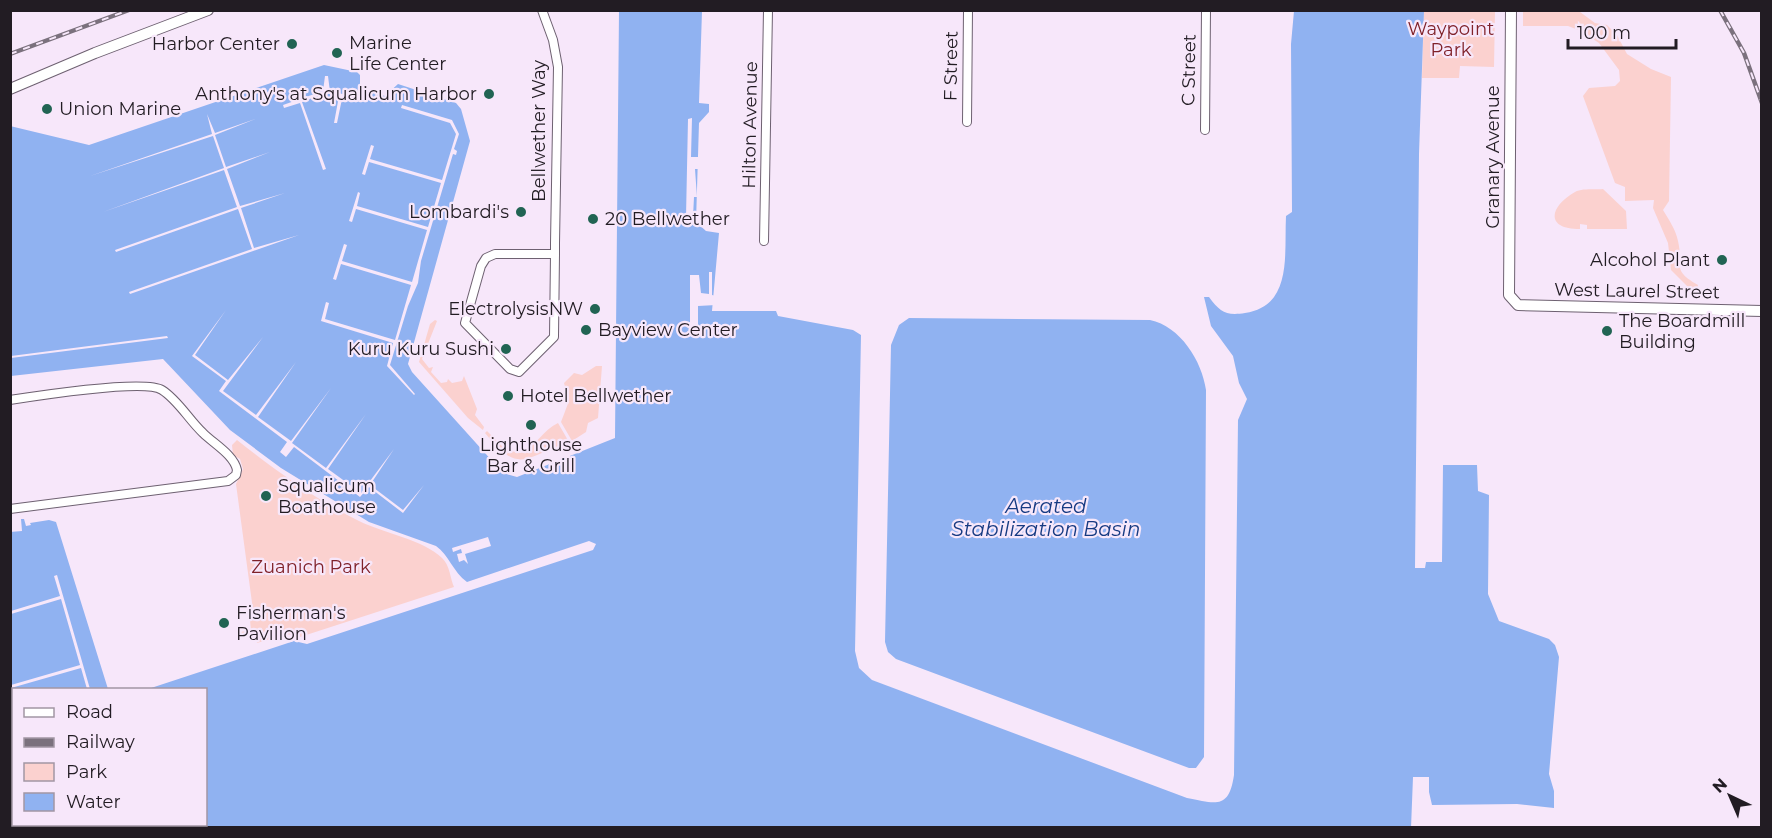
<svg xmlns="http://www.w3.org/2000/svg" width="1772" height="838" viewBox="0 0 1772 838" font-family="Montserrat,sans-serif">
	<rect width="100%" height="100%" fill="#f7e7fa"/>
	<path fill="#fbd1cf" d="M1424 11H1495L1494 67 1460 66 1459 78H1422Z
		M1523 11 1580 12 1595 23 1607 25 1617 35 1627 54 1651 69 1671 77 1669 201 1663 210C1669 220 1676 230 1678 241 1684 266 1670 269 1698 285L1697 289 1689 288 1671 270 1668 243 1653 208 1654 200 1625 201V187L1615 183 1583 96 1589 88 1615 86 1620 81 1619 70 1599 43 1581 31 1568 26H1523Z
		M1603 189 1626 211 1627 229H1587V225L1580 224V229C1544 229 1550 206 1575 192 1582 188 1595 190 1603 189Z
		M435 320 437 321 422 359 429 368 433 367 431 372 441 383 447 382 448 379 452 383 462 381 464 376 477 409 475 415 484 427 483 430 468 418 419 362 430 324Z
		M602 366 598 418 588 423 586 432 572 441 561 422 569 401 564 383 574 373 582 375 596 366Z
		M558 423 569 442C524 457 520 476 485 433L487 431 506 450 521 453C537 445 543 430 558 423Z
		M237 440C275 470 315 499 359 521 383 533 424 540 442 558 450 565 450 578 454 587L300 637 287 634 257 643 255 632 242 636 241 632 251 630 249 611 253 610 236 484 243 469 240 459 233 455 232 445Z"/>
	<path fill="#90b2f1" d="M619 11H702L699 103 709 104V112L699 123 696 222 706 231 719 233 712 311H776L778 316 853 330 861 335 855 651 859 668 872 680 1187 798C1217 804 1229 809 1234 775L1238 420 1247 399 1239 383 1233 356 1211 326 1204 297H1209C1220 312 1226 316 1245 313 1293 306 1284 254 1286 216L1292 212 1291 44 1294 11H1424L1419 154 1415 568H1425L1426 562H1442L1443 465H1477L1478 491 1489 495 1488 594 1499 621 1549 639 1555 645 1559 657 1549 774 1554 791V808L1517 804 1432 805 1429 792V777H1413L1411 828 161 827V825L206 824V690L148 689 294 641 307 644 593 550 596 544 589 541 467 582C453 572 449 555 436 546L369 522 281 468 230 430 163 359 11 376 10 126 89 145 324 65 357 72 360 75V89L385 96 398 84 456 103 461 109 470 141 408 364 412 372 503 473 517 477 615 438Z
		M909 318 1150 320C1180 326 1202 361 1206 390L1204 757 1196 768H1189L896 659 888 652 885 642 891 345 899 325Z
		M21 519H24L26 526 31 525 30 523 49 520 56 522 108 689 14 690V824H148V827H11L10 532 22 531Z"/>
	<path fill="#f7e7fa" d="M325 76H328L330 92 343 94 337 123H334L339 96 325 93 302 102 326 169 323 170 300 103 284 108 283 105 323 91Z
		M402 105 452 120 459 134 454 149 457 151 456 155 453 154 421 261 418 283 408 306 390 365 415 394 414 395 387 366 393 343 321 321 326 302 329 303 325 319 395 340 411 285 341 264 336 280 333 279 344 244 347 245 342 261 412 282 427 230 356 209 352 222 349 221 358 192 360 193 357 206 428 227 441 183 369 162 365 175 362 174 371 145 374 146 370 159 442 180 456 134 450 123 401 108Z
		M207 114 215 133 258 118 215 135 226 167 270 152 227 169 240 206 285 193 241 208 254 248 299 235 130 294 129 292 252 249 238 209 116 252 115 250 237 207 224 170 103 212 224 168 213 136 90 176 212 134Z
		M692 118 691 157H699V169H695L697 197H694L693 217H686L688 119Z
		M709 272H712V295L716 296V305L698 306V329L690 328V275H699L701 293 709 294Z
		M226 310 195 355 228 380 263 337 223 391 256 415 296 362 258 417 291 441 331 388 292 443 326 468 366 414 328 469 361 493 394 449 370 485 403 510 424 485 403 513 369 487 360 497 294 447 286 457 280 452 287 442 219 391 226 381 192 356Z
		M167 336 168 338 11 358V356Z
		M488 537 491 546 465 554 468 564 464 560 459 562 457 554 462 553 461 549 453 552 452 548Z
		M57 575 90 689H87L81 668 11 688V685L80 665 61 599 11 614V611L60 596 54 576Z"/>
	<g fill="none" stroke-linecap="round" stroke-linejoin="round">
		<defs>
			<path id="minor" d="M542 10 553 40 558 67 555 243V254L554 337 519 372 510 369 465 323 481 266 486 258 495 254H555
				M967 122 968 10
				M1205 130 1206 10
				M764 241 768 10
				M10 400C36 396 145 379 162 390 178 400 189 420 203 433 214 444 234 455 237 470L236 475 228 481 10 509"/>
			<path id="tertiary" d="M1511 10 1509 295 1518 305 1762 311
				M10 89 95 53 208 10"/>
		</defs>
		<use href="#minor" stroke="#6e6171" stroke-width="10"/>
		<use href="#tertiary" stroke="#6e6171" stroke-width="12"/>
		<use href="#minor" stroke="#fff" stroke-width="8"/>
		<use href="#tertiary" stroke="#fff" stroke-width="10"/>
		<defs>
			<path id="rail" d="M1720 10 1744 53 1762 103
				M10 54 129 10"/>
		</defs>
		<use href="#rail" stroke="#7b717d" stroke-width="4.5"/>
		<use href="#rail" stroke="#f7e7fa" stroke-width="2" stroke-dasharray="7" stroke-linecap="butt"/>
	</g>
	<g fill="#216453" stroke="#f7e7fa" stroke-width="2">
		<circle cx="292" cy="44" r="6"/>
		<circle cx="337" cy="53" r="6"/>
		<circle cx="489" cy="94" r="6"/>
		<circle cx="47" cy="109" r="6"/>
		<circle cx="521" cy="212" r="6"/>
		<circle cx="593" cy="219" r="6"/>
		<circle cx="1722" cy="260" r="6"/>
		<circle cx="595" cy="309" r="6"/>
		<circle cx="586" cy="330" r="6"/>
		<circle cx="1607" cy="331" r="6"/>
		<circle cx="506" cy="349" r="6"/>
		<circle cx="508" cy="396" r="6"/>
		<circle cx="531" cy="425" r="6"/>
		<circle cx="266" cy="496" r="6"/>
		<circle cx="224" cy="623" r="6"/>
	</g>
	<g text-anchor="middle" dominant-baseline="central" stroke-width="4.5" stroke-linejoin="round" paint-order="stroke">
		<g font-size="18" fill="#80222a" stroke="#f7e7fa">
			<text x="1451" y="29">Waypoint<tspan x="1451" dy="21">Park</tspan></text>
			<text x="311" y="567">Zuanich Park</text>
		</g>
		<g font-size="18" fill="#221c23" stroke="#f7e7fa" text-anchor="start">
			<text x="349" y="43">Marine<tspan x="349" dy="21">Life Center</tspan></text>
			<text x="280" y="44" text-anchor="end">Harbor Center</text>
			<text x="477" y="94" text-anchor="end">Anthony's at Squalicum Harbor</text>
			<text x="59" y="109">Union Marine</text>
			<text x="509" y="212" text-anchor="end">Lombardi's</text>
			<text x="605" y="219">20 Bellwether</text>
			<text x="1710" y="260" text-anchor="end">Alcohol Plant</text>
			<text x="583" y="309" text-anchor="end">ElectrolysisNW</text>
			<text x="1619" y="321">The Boardmill<tspan x="1619" dy="21">Building</tspan></text>
			<text x="598" y="330">Bayview Center</text>
			<text x="494" y="349" text-anchor="end">Kuru Kuru Sushi</text>
			<text x="520" y="396">Hotel Bellwether</text>
			<text x="531" y="445" text-anchor="middle">Lighthouse<tspan x="531" dy="21">Bar &amp; Grill</tspan></text>
			<text x="278" y="486">Squalicum<tspan x="278" dy="21">Boathouse</tspan></text>
			<text x="236" y="613">Fisherman's<tspan x="236" dy="21">Pavilion</tspan></text>
		</g>
		<g font-size="18" fill="#221c23" stroke="#f7e7fa">
			<text transform="translate(951 66) rotate(-89)">F Street</text>
			<text transform="translate(1189 70) rotate(-89)">C Street</text>
			<text transform="translate(750 125) rotate(-89)">Hilton Avenue</text>
			<text transform="translate(539 131) rotate(-90)">Bellwether Way</text>
			<text transform="translate(1493 157) rotate(-90)">Granary Avenue</text>
			<text transform="translate(1637 291) rotate(1)">West Laurel Street</text>
		</g>
		<g font-size="20" font-style="italic" fill="#163a82" stroke="#f7e7fa">
			<text x="1046" y="506">Aerated<tspan x="1046" dy="23">Stabilization Basin</tspan></text>
		</g>
	</g>
	<rect width="1772" height="838" fill="none" stroke="#221c23" stroke-width="24"/>
	<rect x="12" y="688" width="195" height="138" fill="#f7e7fa" stroke="#a296a4" stroke-width="1.5"/>
	<rect x="24" y="708" width="30" height="9" fill="#ffffff" stroke="#a296a4" stroke-width="1.5"/>
	<text x="66" y="718" font-size="18" fill="#221c23">Road</text>
	<rect x="24" y="738" width="30" height="9" fill="#7b717d" stroke="#a296a4" stroke-width="1.5"/>
	<text x="66" y="748" font-size="18" fill="#221c23">Railway</text>
	<rect x="24" y="763" width="30" height="18" fill="#fbd1cf" stroke="#a296a4" stroke-width="1.5"/>
	<text x="66" y="778" font-size="18" fill="#221c23">Park</text>
	<rect x="24" y="793" width="30" height="18" fill="#90b2f1" stroke="#a296a4" stroke-width="1.5"/>
	<text x="66" y="808" font-size="18" fill="#221c23">Water</text>
	<g transform="translate(1730 796) rotate(316)" stroke="#f7e7fa" stroke-width="4.5" paint-order="stroke">
	<path d="M0-4.5L10 22L0 15L-10 22Z" fill="#221c23"/>
	<text y="-9" font-size="16" font-weight="bold" text-anchor="middle" fill="#221c23">N</text>
	</g>
	<path d="M1568 39v9h108v-9" fill="none" stroke="#221c23" stroke-width="3"/>
	<text x="1577" y="39" font-size="18" fill="#221c23" stroke="#f7e7fa" stroke-width="4.5" paint-order="stroke">100 m</text>
</svg>
